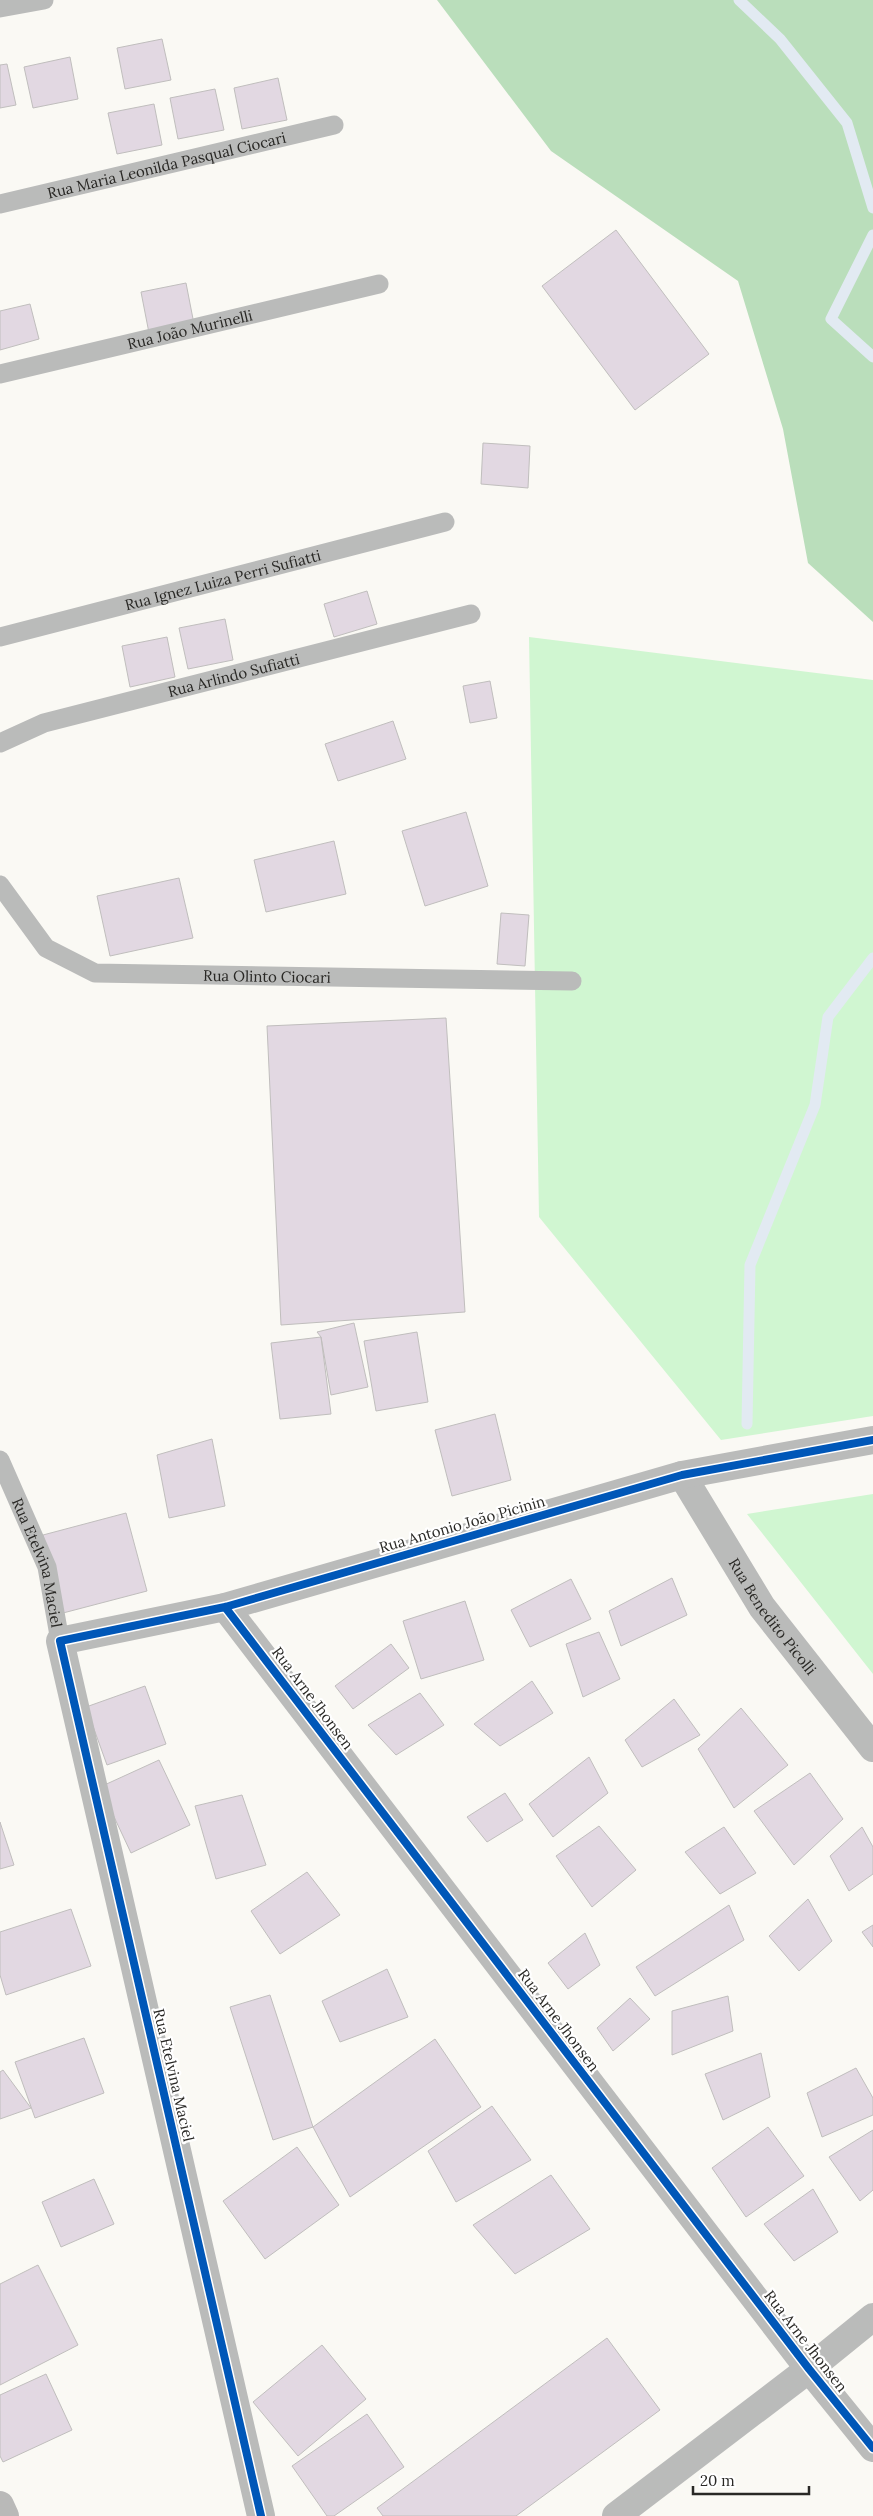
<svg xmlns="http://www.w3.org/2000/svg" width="873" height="2516" viewBox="0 0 873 2516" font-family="Lora,serif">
	<rect width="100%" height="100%" fill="#faf9f4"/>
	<path fill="#d0f6d1" d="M529 637 873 680V1416L721 1440 539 1217Z
		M873 1494V1674L747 1514Z"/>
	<path fill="#badebb" d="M437 0H873V622L808 563 783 429 738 281 551 151Z"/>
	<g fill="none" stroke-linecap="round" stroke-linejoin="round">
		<path stroke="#e2eaf2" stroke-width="11" d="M739 0 780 39 847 123 873 208
			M873 235 831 319 873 357
			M747 1424 750 1265 815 1105 828 1017 873 958"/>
	</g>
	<path fill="#e2d8e2" stroke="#c0bebd" d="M162 39 171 80 125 89 117 48Z
		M70 57 78 99 33 108 24 67Z
		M7 64 16 105 0 108V65Z
		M278 78 287 120 242 129 234 88Z
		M215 89 224 130 178 139 170 98Z
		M154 104 162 145 117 154 108 113Z
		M616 230 709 354 635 410 542 286Z
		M186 283 194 324 149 333 141 292Z
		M30 304 39 339 0 350V311Z
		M483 443 530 446 528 488 481 484Z
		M367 591 377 624 334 637 324 604Z
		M225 619 233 660 188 669 179 628Z
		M167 637 175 677 130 687 122 646Z
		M490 681 497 718 470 723 463 686Z
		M393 721 406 759 338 781 325 744Z
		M466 812 488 886 425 906 402 831Z
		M334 841 346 894 266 912 254 860Z
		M179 878 193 938 110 956 97 896Z
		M501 913 529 915 525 966 497 964Z
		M446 1018 465 1312 281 1325 267 1026Z
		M354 1323 368 1387 331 1395 321 1337 317 1332Z
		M417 1332 428 1402 376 1411 364 1341Z
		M321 1337 331 1414 280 1419 271 1343Z
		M495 1414 511 1480 452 1496 435 1430Z
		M212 1439 225 1506 169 1518 157 1455Z
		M126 1513 147 1591 63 1613 43 1535Z
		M672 1578 687 1615 621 1646 609 1611Z
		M571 1579 591 1619 530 1647 511 1610Z
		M465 1601 484 1660 421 1679 403 1621Z
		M599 1632 620 1679 583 1697 566 1644Z
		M391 1644 409 1668 353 1709 335 1686Z
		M532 1681 553 1713 500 1746 474 1724Z
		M145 1686 166 1744 107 1765 86 1707Z
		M420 1693 444 1725 396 1755 368 1725Z
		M674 1699 700 1735 642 1767 625 1740Z
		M741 1708 788 1765 734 1808 698 1749Z
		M589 1757 608 1793 553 1837 529 1804Z
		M159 1760 190 1825 131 1853 100 1787Z
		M810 1773 843 1819 794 1865 754 1811Z
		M505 1793 523 1820 487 1842 467 1817Z
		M242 1795 266 1865 216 1879 195 1806Z
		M0 1822 14 1865 0 1869Z
		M599 1826 636 1870 592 1907 556 1856Z
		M724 1827 756 1873 720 1894 685 1852Z
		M862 1827 873 1847V1874L849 1891 830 1856Z
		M307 1872 340 1915 280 1954 251 1911Z
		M808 1899 832 1941 799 1971 769 1936Z
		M729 1905 744 1940 655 1996 636 1967Z
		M71 1909 91 1966 6 1995 0 1975V1932Z
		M873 1925V1947L862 1932Z
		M585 1933 600 1965 568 1989 548 1963Z
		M387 1969 408 2017 340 2042 322 2001Z
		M270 1995 313 2127 273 2140 230 2007Z
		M728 1996 733 2031 672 2055V2011Z
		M630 1998 650 2019 613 2051 597 2028Z
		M84 2038 104 2093 35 2118 15 2062Z
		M435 2039 481 2107 350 2197 313 2127Z
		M761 2053 770 2097 723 2120 705 2074Z
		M856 2068 873 2098V2115L822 2137 807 2093Z
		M3 2070 31 2108 0 2119V2072Z
		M492 2106 531 2160 456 2202 428 2151Z
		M768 2127 804 2176 746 2217 712 2168Z
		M873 2130V2190L860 2201 829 2157Z
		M297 2147 339 2205 265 2259 223 2201Z
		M551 2175 590 2229 515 2274 473 2225Z
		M94 2179 114 2224 61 2247 42 2202Z
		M813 2189 838 2232 794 2261 764 2224Z
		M38 2265 78 2345 0 2385V2284Z
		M607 2338 660 2410 516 2516H383L377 2508Z
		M322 2345 366 2399 298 2456 253 2402Z
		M46 2374 72 2430 3 2462 0 2456V2395Z
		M367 2414 404 2467 334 2516H327L292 2466Z"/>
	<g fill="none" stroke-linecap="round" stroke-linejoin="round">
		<g stroke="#babbba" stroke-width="19">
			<path d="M0 8 44 0"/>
			<path id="s1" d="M0 204 334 125"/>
			<path id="s2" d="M0 374 379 284"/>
			<path id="s3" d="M0 637 445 522"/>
			<path id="s4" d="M0 743 44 723 471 614"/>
			<path id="s5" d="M0 885 46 948 95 973 572 981"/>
			<path id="s6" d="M0 1460 47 1567 60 1641"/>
		</g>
		<g stroke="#babbba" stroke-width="28">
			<path id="s7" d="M682 1475 762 1607 873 1748"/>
			<path d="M225 1607 809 2369 873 2448"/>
			<path d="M261 2516 60 1641 225 1607 682 1475 873 1440"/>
			<path d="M616 2516 809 2369 873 2317"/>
		</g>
		<path stroke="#b9b9b8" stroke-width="28" d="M0 2505 5 2516"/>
		<defs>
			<path id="cycleway" d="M225 1607 809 2369 873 2448
				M261 2516 60 1641 225 1607 682 1475 873 1440"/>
		</defs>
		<use href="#cycleway" stroke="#fff" stroke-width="11"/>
		<use href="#cycleway" stroke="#0057b8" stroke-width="8"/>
	</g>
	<g text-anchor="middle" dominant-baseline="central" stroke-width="4.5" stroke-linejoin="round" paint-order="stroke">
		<g font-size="15" fill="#292825" stroke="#fff">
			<text stroke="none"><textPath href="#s1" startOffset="171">Rua Maria Leonilda Pasqual Ciocari</textPath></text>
			<text stroke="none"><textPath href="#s2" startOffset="195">Rua João Murinelli</textPath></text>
			<text stroke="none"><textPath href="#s3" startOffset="230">Rua Ignez Luiza Perri Sufiatti</textPath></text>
			<text stroke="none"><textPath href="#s4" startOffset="244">Rua Arlindo Sufiatti</textPath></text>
			<text stroke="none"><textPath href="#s5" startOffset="305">Rua Olinto Ciocari</textPath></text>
			<text transform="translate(462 1524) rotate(-16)">Rua Antonio João Picinin</text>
			<text stroke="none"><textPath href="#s6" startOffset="110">Rua Etelvina Maciel</textPath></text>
			<text stroke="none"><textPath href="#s7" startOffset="168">Rua Benedito Picolli</textPath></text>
			<text transform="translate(313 1698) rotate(53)">Rua Arne Jhonsen</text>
			<text transform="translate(559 2020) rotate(53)">Rua Arne Jhonsen</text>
			<text transform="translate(174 2075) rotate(77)">Rua Etelvina Maciel</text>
			<text transform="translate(806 2341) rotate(52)">Rua Arne Jhonsen</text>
		</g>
	</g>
	<path d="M693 2486v8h116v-8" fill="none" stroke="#292825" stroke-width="2.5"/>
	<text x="700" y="2486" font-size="15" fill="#292825" stroke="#ffffff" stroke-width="4" paint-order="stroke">20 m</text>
</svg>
